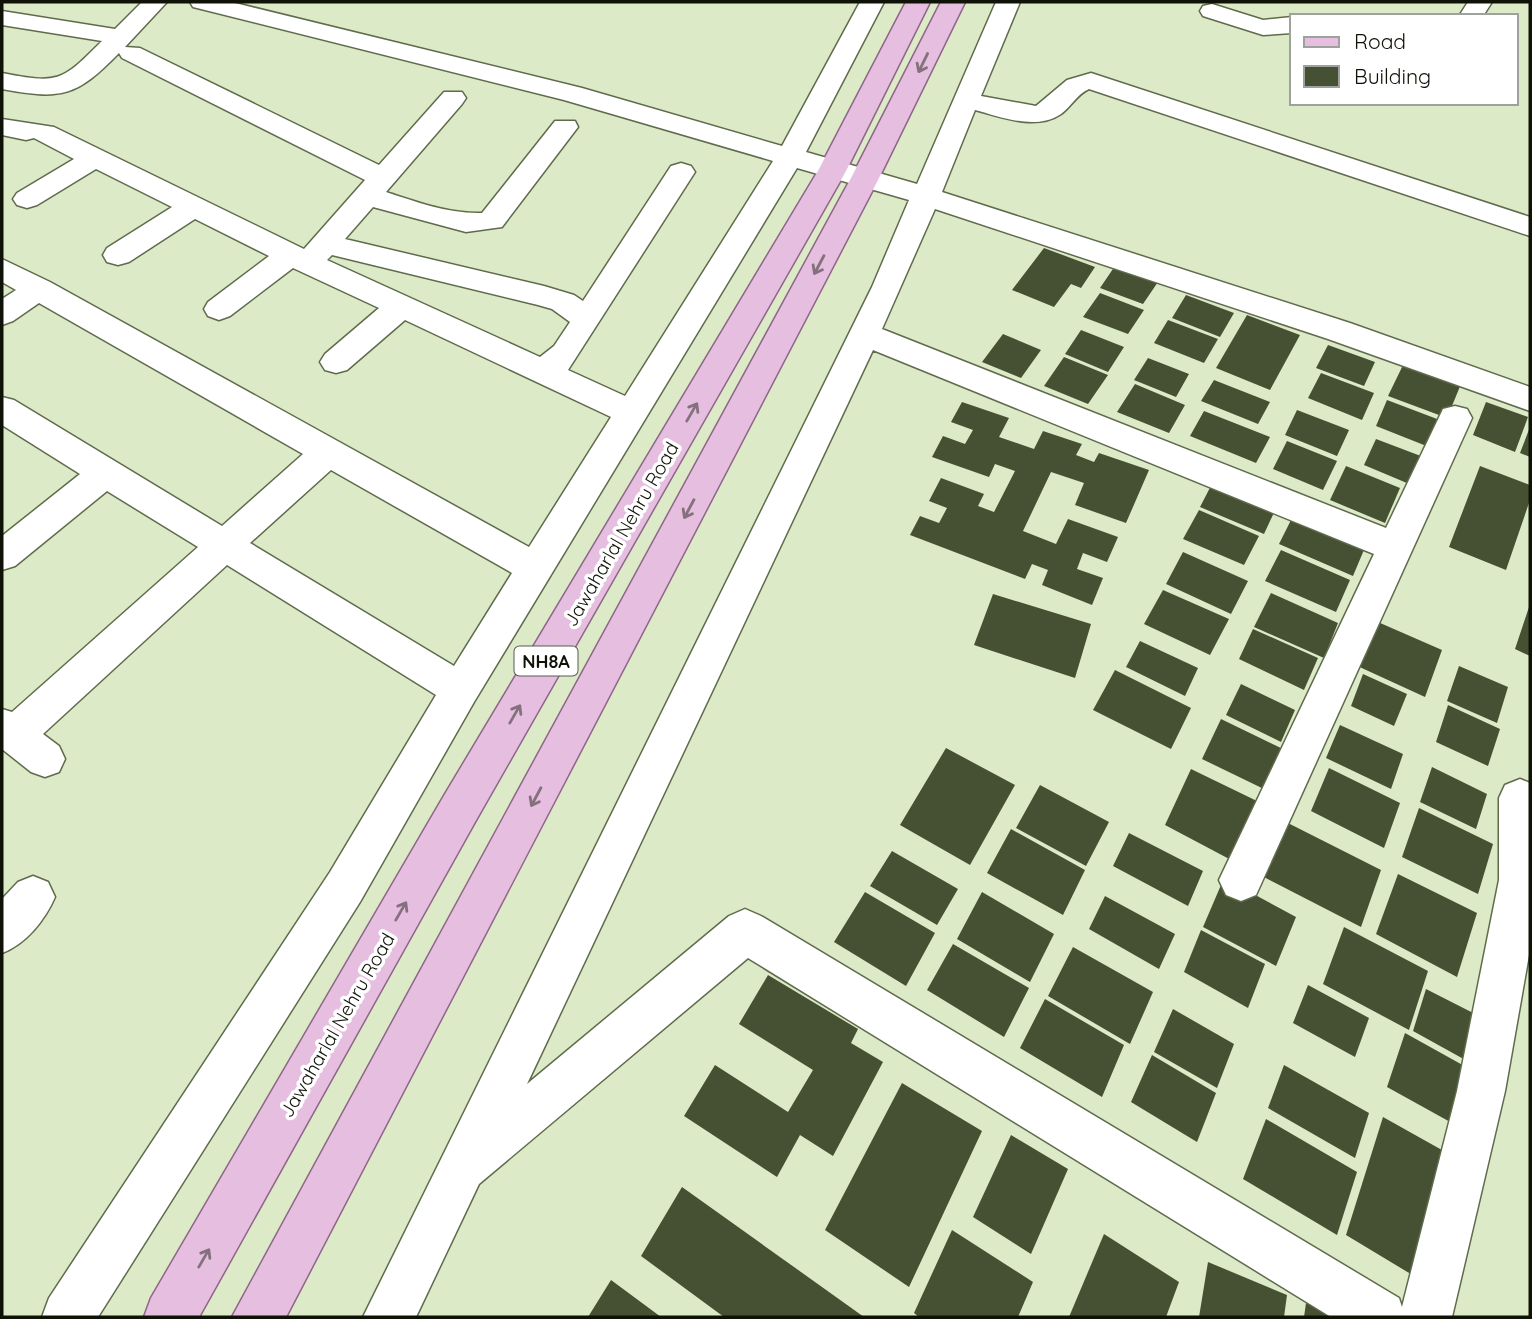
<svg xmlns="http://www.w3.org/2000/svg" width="1532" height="1319" viewBox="0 0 1532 1319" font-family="Quicksand,sans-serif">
	<rect width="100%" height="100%" fill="#dceac7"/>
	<path fill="#465133" d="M1044 248 1095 267 1081 288 1071 284 1054 307 1012 290Z
		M1117 263 1160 279 1143 304 1100 288Z
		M1100 293 1144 310 1128 334 1083 317Z
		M1186 295 1234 313 1220 337 1172 318Z
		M1247 315 1300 335 1270 390 1216 368Z
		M1168 320 1218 339 1204 363 1154 343Z
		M1081 330 1124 347 1108 372 1065 354Z
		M1003 334 1041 350 1021 378 982 362Z
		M1328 345 1375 362 1364 386 1316 368Z
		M1064 357 1108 375 1088 404 1044 386Z
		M1148 358 1189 374 1176 397 1134 380Z
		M1404 363 1461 384 1447 418 1388 396Z
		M1321 373 1374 393 1362 420 1308 398Z
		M1214 380 1270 402 1258 424 1201 401Z
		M1135 384 1185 405 1169 433 1117 412Z
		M1387 400 1445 422 1434 449 1376 426Z
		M962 402 1009 418 999 437 1034 449 1043 431 1082 444 1076 455 1094 462 1099 453 1149 470 1126 523 1075 505 1084 483 1051 472 1023 531 1056 544 1068 519 1118 537 1107 562 1083 553 1077 569 1103 578 1092 605 1042 585 1048 570 1032 564 1025 579 910 535 920 516 939 523 947 508 929 501 941 478 984 494 978 506 994 512 1015 471 995 464 989 477 932 457 943 436 965 444 973 430 951 422Z
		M1486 402 1528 417 1515 452 1473 435Z
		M1297 410 1349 430 1337 456 1285 435Z
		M1204 411 1270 437 1256 463 1190 436Z
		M1530 427V457L1520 453Z
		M1376 439 1426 458 1414 486 1364 465Z
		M1287 441 1337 461 1323 490 1273 469Z
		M1346 466 1400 488 1385 523 1330 500Z
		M1480 466 1530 485V500L1506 570 1449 547Z
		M1215 478 1278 504 1264 534 1200 507Z
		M1199 510 1259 536 1244 565 1183 539Z
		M1294 514 1366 545 1353 576 1279 544Z
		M1281 550 1350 580 1336 612 1265 581Z
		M1183 552 1248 581 1231 614 1166 584Z
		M1163 590 1229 619 1210 655 1144 624Z
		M1271 593 1338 623 1324 658 1254 627Z
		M993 594 1091 624 1075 678 974 645Z
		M1530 604V656L1515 649Z
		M1371 619 1442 650 1425 697 1353 664Z
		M1253 629 1318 658 1304 690 1239 659Z
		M1140 641 1198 668 1185 696 1126 667Z
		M1459 666 1508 687 1497 723 1447 701Z
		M1115 670 1191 708 1171 749 1093 710Z
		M1363 674 1407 694 1394 726 1351 706Z
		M1241 684 1295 710 1281 742 1226 715Z
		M1448 705 1500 729 1488 766 1436 742Z
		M1221 719 1285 750 1268 791 1202 759Z
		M1340 725 1403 754 1391 789 1326 758Z
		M946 748 1015 785 970 865 900 825Z
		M1432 767 1487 794 1476 829 1420 802Z
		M1329 768 1400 803 1384 848 1311 811Z
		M1191 769 1259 802 1233 861 1165 825Z
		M1040 785 1109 822 1086 866 1016 828Z
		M1419 808 1493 844 1478 894 1402 857Z
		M1280 819 1381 870 1361 927 1258 874Z
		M1011 829 1085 870 1063 915 987 873Z
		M1129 833 1203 871 1188 906 1113 866Z
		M892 851 958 889 937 925 870 886Z
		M1398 874 1477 913 1457 977 1376 934Z
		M1224 878 1296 917 1276 966 1203 927Z
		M865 892 935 933 906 986 834 942Z
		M982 892 1054 934 1030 982 957 939Z
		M1105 896 1175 934 1159 969 1089 929Z
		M1344 927 1428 971 1409 1030 1323 984Z
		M1201 930 1265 964 1248 1008 1184 972Z
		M953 944 1029 988 1004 1037 927 990Z
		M1073 947 1153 992 1130 1044 1048 996Z
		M768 975 858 1029 851 1043 883 1062 833 1156 800 1135 777 1177 684 1116 715 1065 788 1112 813 1070 739 1024Z
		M1308 985 1369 1018 1355 1057 1293 1023Z
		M1426 989 1481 1017 1469 1062 1413 1031Z
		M1045 999 1124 1045 1102 1097 1020 1048Z
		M1173 1009 1234 1044 1217 1088 1154 1052Z
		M1405 1033 1477 1073 1461 1128 1387 1087Z
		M1152 1055 1216 1093 1197 1142 1131 1102Z
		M1284 1065 1369 1113 1355 1158 1268 1108Z
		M902 1083 982 1131 909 1287 825 1230Z
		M1383 1117 1458 1159 1424 1282 1346 1235Z
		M1266 1119 1357 1172 1337 1235 1243 1179Z
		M1011 1135 1068 1169 1031 1254 973 1217Z
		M682 1187 864 1317H724L641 1256Z
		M952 1230 1033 1282 1018 1317H919L914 1313Z
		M1104 1234 1179 1282 1166 1317H1069Z
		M1208 1262 1287 1295 1284 1317H1199Z
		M611 1280 661 1317H588Z
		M1306 1303 1338 1317H1304Z"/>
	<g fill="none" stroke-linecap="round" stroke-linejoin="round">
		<defs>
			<path id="minor" d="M142 2H167L125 47 140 48 379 165 444 92H462L466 98 462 104 386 192C417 202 449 214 482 213L555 121H575L578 127 502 227 466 232 373 207 345 239 544 286 574 295 583 301 671 166 681 163 691 166 695 172 568 370 625 396 773 161 564 100 193 7 190 2H231L582 88 782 146 860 2H884L806 152 917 184 996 2H1020L981 96 1036 106 1067 80 1091 73 1530 217V236L1089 89C1077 94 1071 107 1061 114 1036 131 1001 117 975 110L942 192 1350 323 1530 387V411L1328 339 935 209 882 329 1386 528 1443 409 1455 406 1467 409 1472 418 1256 895 1241 901 1226 895 1219 880 1374 554 873 350 527 1084 729 916 745 909 761 916 1399 1298 1402 1307 1457 1091 1499 880V798L1505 785 1520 779 1530 783V949L1505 1091 1452 1317H1331L748 958 479 1184 416 1317H363L872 287 909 200 797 168 474 702 360 902 98 1317H42L49 1298 330 872 436 695 227 565 43 734 59 746 65 759 59 772 45 777 31 772 2 749V709L12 712 198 547 107 491 15 566 2 570V536L80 474 2 425V397L14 400 222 526 303 454 39 303 13 321 2 325V299L16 290 2 282V259L50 282 529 547 611 417 405 320 347 370 336 373 325 370 320 362 325 354 379 308 293 268 230 316 219 320 208 316 204 309 208 302 269 256 195 219 129 262 118 265 107 262 103 255 107 248 172 207 96 169 37 205 27 208 17 205 13 199 17 193 74 159 34 138 26 140 2 135V119L54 127 304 249 365 180 122 58 119 53C76 97 62 100 2 89V73C59 84 61 82 102 41L2 25V11L115 29ZM332 255 538 305 552 309 570 322 554 346 540 357 327 260ZM331 470 512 573 454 666 250 543Z
				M1468 2H1492L1483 16H1459Z
				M1212 4 1263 20 1292 17V33L1263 35 1203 16 1200 11 1203 6Z
				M33 876 48 882 55 897C45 920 26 944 2 953V899L18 882Z"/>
			<path id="major" d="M906 2H930L846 171 475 822 199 1317H144L151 1298 445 794 818 171Z
				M941 2H965L878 180 286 1317H232L850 180Z"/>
		</defs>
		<use href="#minor" stroke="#5f6b4c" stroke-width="3"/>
		<use href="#major" stroke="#8e6687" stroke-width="3"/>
		<use href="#minor" fill="#fff" fill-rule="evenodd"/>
		<use href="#major" fill="#e5bee0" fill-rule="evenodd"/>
	</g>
	<defs><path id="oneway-shaft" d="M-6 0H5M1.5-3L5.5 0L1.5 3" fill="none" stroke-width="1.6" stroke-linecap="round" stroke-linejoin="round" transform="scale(1.75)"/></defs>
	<g stroke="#85717e">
		<use href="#oneway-shaft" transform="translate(923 63) rotate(116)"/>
		<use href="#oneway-shaft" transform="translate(819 265) rotate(118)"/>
		<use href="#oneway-shaft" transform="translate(692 412) rotate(-60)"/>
		<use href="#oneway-shaft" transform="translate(689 509) rotate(118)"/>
		<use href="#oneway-shaft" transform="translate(515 714) rotate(-60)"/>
		<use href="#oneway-shaft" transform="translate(536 797) rotate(118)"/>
		<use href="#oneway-shaft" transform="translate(401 911) rotate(-60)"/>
		<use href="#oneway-shaft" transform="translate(204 1258) rotate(-60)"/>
	</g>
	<g text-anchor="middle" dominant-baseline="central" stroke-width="7" stroke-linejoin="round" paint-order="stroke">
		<rect fill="#fff" stroke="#575a51" stroke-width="2" x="514.5" y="646.5" width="63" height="29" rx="5"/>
		<g font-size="18" font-weight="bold" fill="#0f1307">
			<text x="546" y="661">NH8A</text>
		</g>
		<g font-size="19" fill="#0f1307" stroke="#fff">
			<text transform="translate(621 534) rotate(-60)">Jawaharlal Nehru Road</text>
			<text transform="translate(337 1025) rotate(-60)">Jawaharlal Nehru Road</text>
		</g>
	</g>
	<rect width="1532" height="1319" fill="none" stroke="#0f1307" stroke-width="7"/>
	<rect x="1290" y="14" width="228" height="91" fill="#ffffff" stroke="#9fa19c" stroke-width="2"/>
	<rect x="1304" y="37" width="35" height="10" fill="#e5bee0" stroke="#9fa19c" stroke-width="2"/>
	<text x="1354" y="49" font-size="21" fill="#0f1307">Road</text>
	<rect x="1304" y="66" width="35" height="21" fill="#465133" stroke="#9fa19c" stroke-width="2"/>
	<text x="1354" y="84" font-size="21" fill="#0f1307">Building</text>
</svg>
